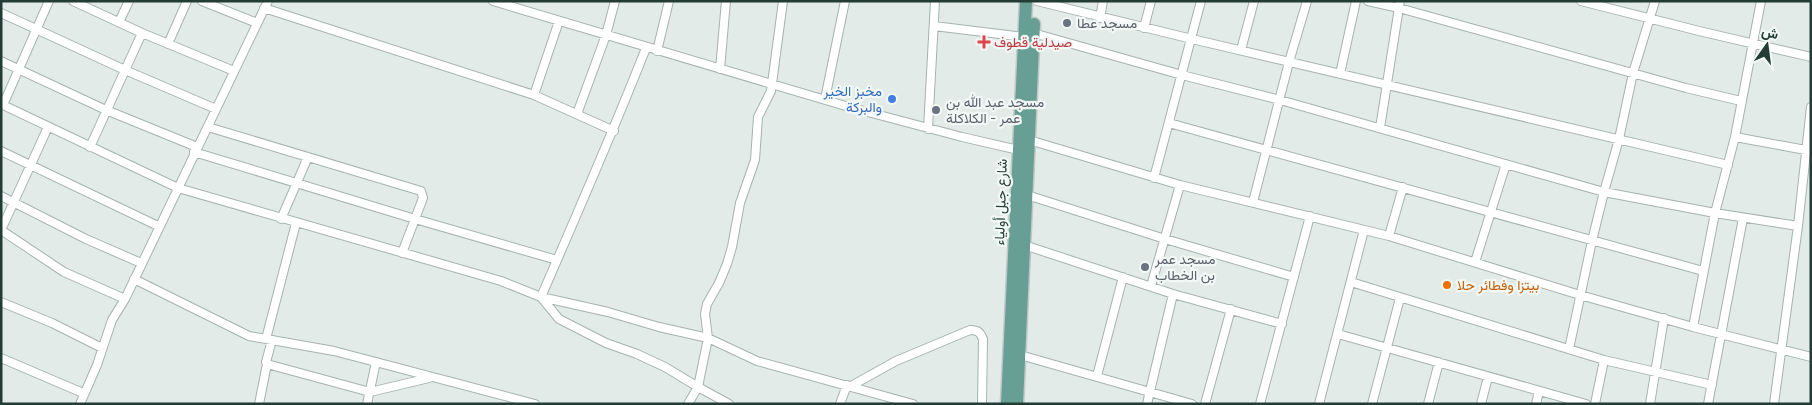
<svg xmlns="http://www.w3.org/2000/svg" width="1812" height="405" viewBox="0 0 1812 405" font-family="Figtree,Vazirmatn,sans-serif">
	<rect width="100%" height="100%" fill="#e2ebe8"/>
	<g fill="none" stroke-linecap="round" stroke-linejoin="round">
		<defs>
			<path id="minor" d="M73 1 142 33 234 71
				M202 1 257 23
				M493 1 849 107 962 137 1023 151
				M1037 1 1192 39 1728 165
				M1368 1 1399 8 1686 88 1741 101
				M1581 1 1699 31 1811 57
				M264 8 534 95 614 131
				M1 13 125 70 216 109
				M1100 18 1103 1
				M119 22 129 1
				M934 26 1024 37
				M1144 28 1151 1
				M1033 33 1182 75 1280 100 1604 192 1715 213 1798 226
				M168 44 187 1
				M646 48C613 132 577 214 541 297L559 319 606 343 637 354 665 367 698 387 688 404
				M1241 50 1254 1
				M657 51 669 1
				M1 61 106 110 197 147
				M720 69 726 1
				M1340 74 1356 1
				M534 95 559 21
				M825 99 845 1
				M1 104 178 188 501 281 541 297 608 312 659 327 708 338 757 361 913 404
				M3 105 49 1
				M577 114 606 35 615 1
				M1169 123 1703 271
				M208 127 421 191 423 198 402 253
				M1380 128 1400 1
				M928 129 935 1
				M1735 137 1811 151
				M1029 140 1180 185 1389 236 1580 295 1693 327 1811 357
				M90 147 142 33
				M1 151 158 226
				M194 152 415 219 557 260
				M1154 178 1201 1
				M1027 195 1165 239 1294 277
				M1 196 86 239 141 263
				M1253 202 1289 62 1307 1
				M281 219 308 157
				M1 230 64 272 125 299
				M1 230 48 127
				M1389 236 1403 187
				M1024 245 1173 294 1282 324
				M1475 262 1506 164
				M134 279 249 336 334 351 535 404
				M1351 282 1604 360 1712 385
				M1151 286 1180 185
				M1 302 52 323 102 348
				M1693 327 1715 213 1735 137 1761 1
				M1338 334 1586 404
				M266 339 296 223
				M1569 349 1592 241 1604 192 1619 139 1633 73 1655 1
				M1020 355 1192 404
				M1 358 83 393
				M267 364 370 392 429 378
				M1097 376 1123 277
				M851 386 896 361 970 330C978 330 980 332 983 339L982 404
				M80 404 97 365 112 320 125 299 268 1
				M259 404 267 364 266 362 272 340
				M367 404 376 362
				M729 404 698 387 708 338 705 314 707 304 719 283 727 264 732 247 740 203 755 160 758 117 771 91 783 1
				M840 404 847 385
				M1147 404 1173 294
				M1205 404 1231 309
				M1260 404 1310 216
				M1319 404 1364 230
				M1372 404 1400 298
				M1428 404 1439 362
				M1481 404 1488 377
				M1536 404 1539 391
				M1595 404 1604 360
				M1650 404 1664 318
				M1708 404 1743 218
				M1774 404 1798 226 1811 107"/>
			<path id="primary" d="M1007 404 1026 1
				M1017 404 1034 24"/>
		</defs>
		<use href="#minor" stroke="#a5b3af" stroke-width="10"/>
		<use href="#primary" stroke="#c1c8c7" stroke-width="15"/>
		<use href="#minor" stroke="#fff" stroke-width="8"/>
		<use href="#primary" stroke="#689f94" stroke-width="12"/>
	</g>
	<g fill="#6b7280" stroke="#f2f8f5" stroke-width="2">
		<circle cx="1067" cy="23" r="5"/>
		<circle cx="936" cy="110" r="5"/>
		<circle cx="1145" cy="267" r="5"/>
	</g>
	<path fill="#e0444e" stroke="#f2f8f5" stroke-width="2" d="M981.5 34.5h5v5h5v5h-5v5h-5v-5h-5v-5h5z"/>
	<circle fill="#3f7fe0" stroke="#f2f8f5" stroke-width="2" cx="892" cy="99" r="5"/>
	<circle fill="#e8710a" stroke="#f2f8f5" stroke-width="2" cx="1447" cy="285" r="5"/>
	<g text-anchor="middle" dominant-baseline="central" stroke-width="4.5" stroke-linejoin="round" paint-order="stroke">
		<g font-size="14" fill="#5b616d" stroke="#f2f8f5" text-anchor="start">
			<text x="1077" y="23">مسجد عطا</text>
			<text x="946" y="102">مسجد عبد الله بن<tspan x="946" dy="16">عمر - الكلاكلة</tspan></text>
			<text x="1155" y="259">مسجد عمر<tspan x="1155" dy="16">بن الخطاب</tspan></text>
		</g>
		<g font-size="14" fill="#be3a42" stroke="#f2f8f5" text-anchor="start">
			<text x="994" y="42">صيدلية قطوف</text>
		</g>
		<g font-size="14" fill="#366cbe" stroke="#f2f8f5" text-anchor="end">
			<text x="882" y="91">مخبز الخير<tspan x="882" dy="16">والبركة</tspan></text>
		</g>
		<g font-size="14" fill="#233c36" stroke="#f2f8f5">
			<text transform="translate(1001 202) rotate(-88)">شارع جبل أولياء</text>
		</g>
		<g font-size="14" fill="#c56008" stroke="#f2f8f5" text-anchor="start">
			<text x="1457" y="285">بيتزا وفطائر حلا</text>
		</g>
	</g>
	<rect width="1812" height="405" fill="none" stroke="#233c36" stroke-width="5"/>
	<g transform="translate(1767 45) rotate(14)" stroke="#f2f8f5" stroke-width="4" paint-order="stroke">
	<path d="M0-4L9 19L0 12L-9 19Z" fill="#233c36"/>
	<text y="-8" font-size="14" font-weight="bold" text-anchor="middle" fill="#233c36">ش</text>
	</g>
</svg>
